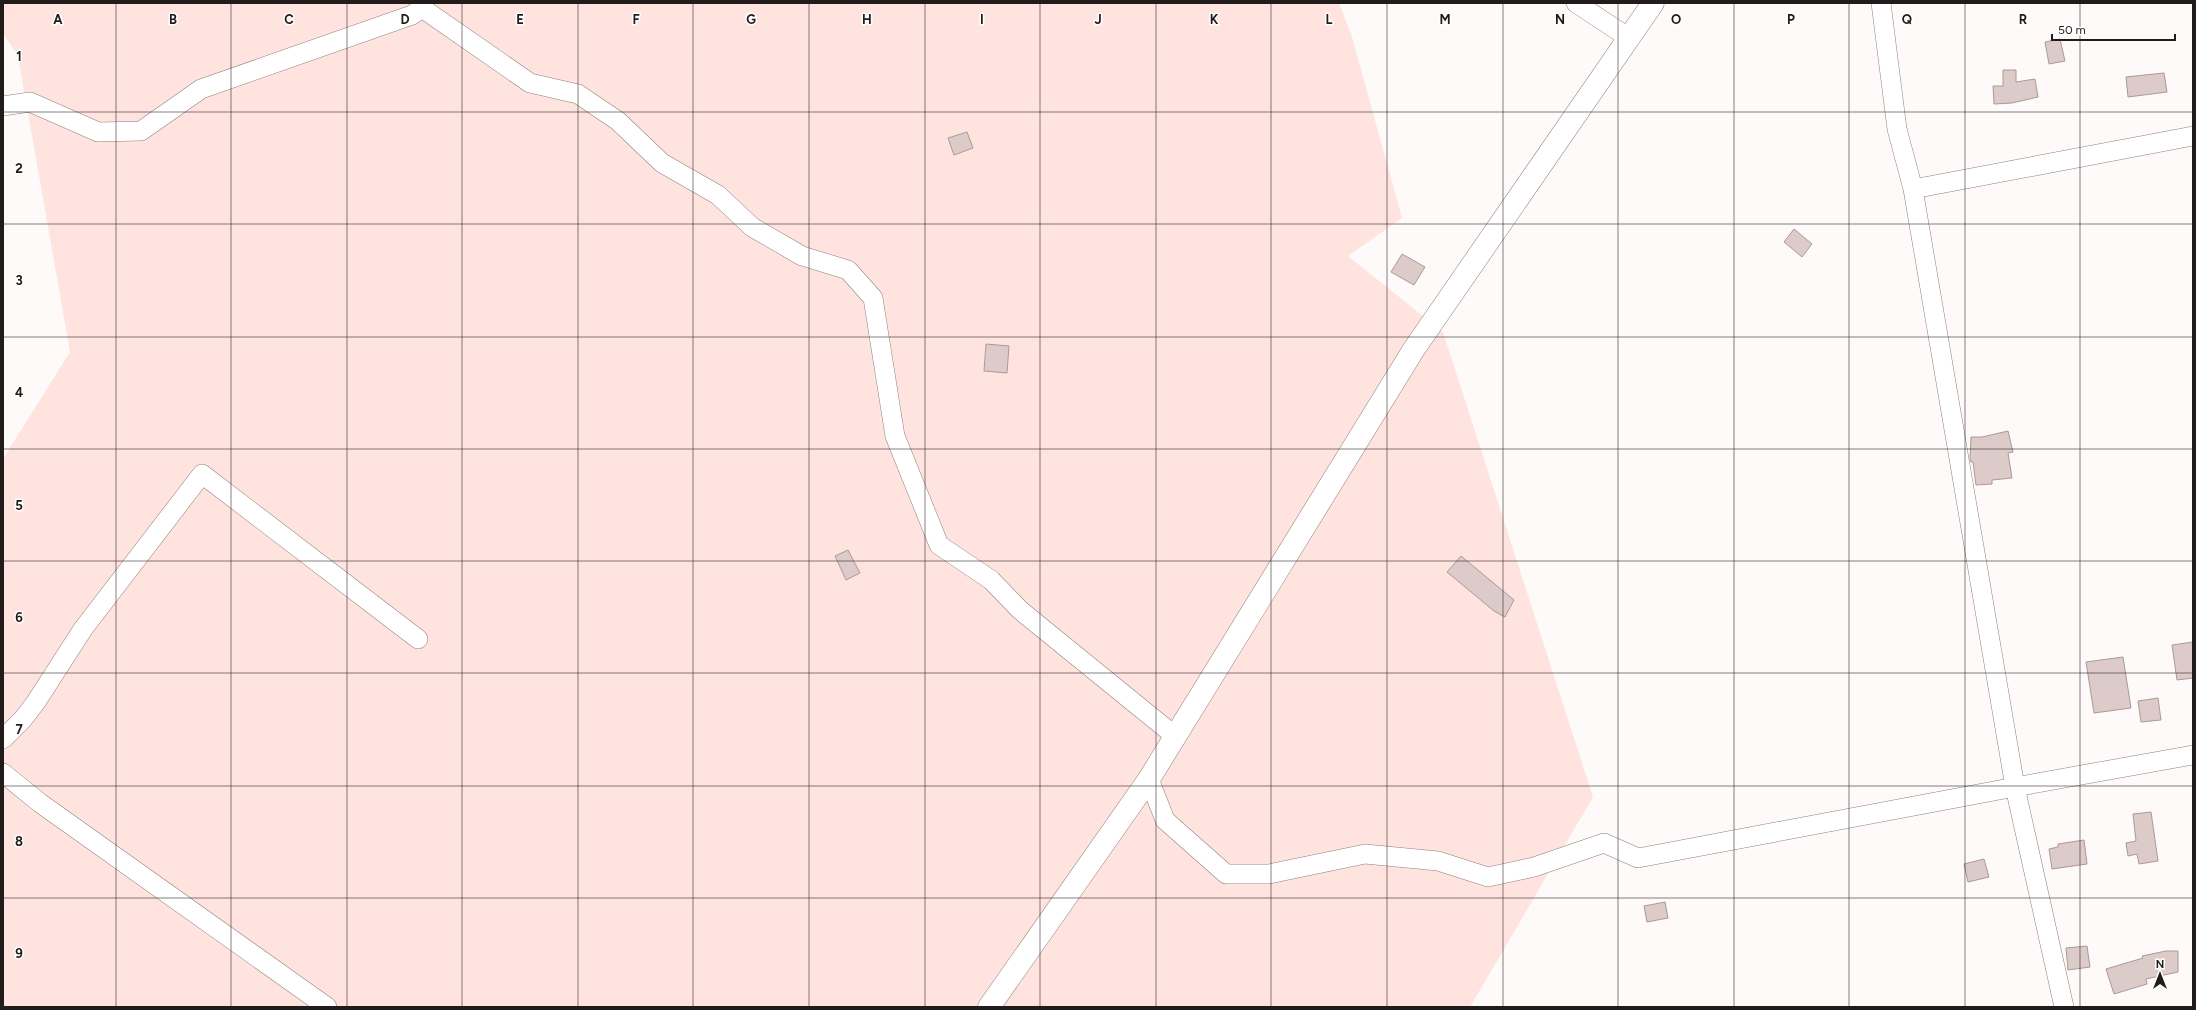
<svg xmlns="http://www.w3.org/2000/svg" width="2196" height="1010" viewBox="0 0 2196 1010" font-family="Figtree,sans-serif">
	<rect width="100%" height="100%" fill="#fdfaf9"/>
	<path fill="#ffe3df" d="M3 3H1339L1352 37 1402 218 1348 256 1443 332 1593 797 1470 1007H3V459L70 352 18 56 3 33Z"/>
	<path fill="#dccbc9" stroke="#aa9a97" d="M2060 39 2065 61 2049 64 2045 42Z
		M2003 70H2016V82L2035 79 2038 97 2012 103 1994 104 1993 86H2003Z
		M2164 73 2167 92 2128 97 2126 77Z
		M967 132 973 148 954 155 948 138Z
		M1794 229 1812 244 1802 257 1784 242Z
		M1402 254 1425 267 1414 285 1391 272Z
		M986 344 1009 346 1007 373 984 371Z
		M2008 431 2013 452 2008 453 2012 478 1992 480V484L1976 485 1973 462H1971L1970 459 1971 437H1982Z
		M848 550 860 573 846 580 835 556Z
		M1461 556 1514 600 1505 617 1494 611 1447 572Z
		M2193 642V678L2177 680 2172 645Z
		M2123 657 2131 708 2094 713 2086 662Z
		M2158 698 2161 720 2141 722 2138 701Z
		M2151 812 2158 861 2139 864 2137 854 2128 856 2126 843 2136 841 2133 814Z
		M2084 840 2087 864 2052 869 2049 849 2058 847V844Z
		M1984 859 1989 877 1968 882 1964 864Z
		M1665 902 1668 918 1647 922 1644 906Z
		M2087 946 2090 967 2068 970 2066 948Z
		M2166 951H2178V972L2146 979 2147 984 2114 994 2106 969 2143 958 2142 956Z"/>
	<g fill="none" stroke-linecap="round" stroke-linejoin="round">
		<defs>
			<path id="minor" d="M423 3 422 8 530 83 578 94 618 121 662 163 718 195 752 227 802 256 848 270 873 298 895 436 939 545 991 580 1020 610 1175 736
				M1576 3 1629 38
				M1881 3 1897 129 1913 189 2015 787 2064 1007
				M3 106 30 102 98 132 141 131 201 89 412 15 422 8
				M1913 189 2193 136
				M3 739 23 719 36 702 83 629 202 474 418 639
				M3 773 40 803 327 1007
				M1149 779 1165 820 1226 874H1269L1365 854 1438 861 1488 877 1534 867 1604 843 1638 858 2015 787 2193 755"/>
			<path id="tertiary" d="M989 1007 1149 779 1414 349 1653 3"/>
		</defs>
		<use href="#minor" stroke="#8f807d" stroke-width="20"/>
		<use href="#tertiary" stroke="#8f807d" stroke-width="23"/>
		<use href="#minor" stroke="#fff" stroke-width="19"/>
		<use href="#tertiary" stroke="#fff" stroke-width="22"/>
	</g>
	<path fill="none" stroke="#211b1a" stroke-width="1" stroke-opacity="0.55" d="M116 3V1007M231 3V1007M347 3V1007M462 3V1007M578 3V1007M693 3V1007M809 3V1007M925 3V1007M1040 3V1007M1156 3V1007M1271 3V1007M1387 3V1007M1503 3V1007M1618 3V1007M1734 3V1007M1849 3V1007M1965 3V1007M2080 3V1007M3 112H2193M3 224H2193M3 337H2193M3 449H2193M3 561H2193M3 673H2193M3 786H2193M3 898H2193"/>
	<g font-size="13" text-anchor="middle" font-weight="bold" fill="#211b1a" stroke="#fff" stroke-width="3" stroke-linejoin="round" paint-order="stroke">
		<text x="58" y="24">A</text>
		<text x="173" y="24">B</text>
		<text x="289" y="24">C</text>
		<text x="405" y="24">D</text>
		<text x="520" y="24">E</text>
		<text x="636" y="24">F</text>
		<text x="751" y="24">G</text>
		<text x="867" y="24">H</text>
		<text x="982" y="24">I</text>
		<text x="1098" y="24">J</text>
		<text x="1214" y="24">K</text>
		<text x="1329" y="24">L</text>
		<text x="1445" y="24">M</text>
		<text x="1560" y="24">N</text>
		<text x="1676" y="24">O</text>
		<text x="1791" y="24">P</text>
		<text x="1907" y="24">Q</text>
		<text x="2023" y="24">R</text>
		<text x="19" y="61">1</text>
		<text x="19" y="173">2</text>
		<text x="19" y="285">3</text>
		<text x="19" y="397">4</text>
		<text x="19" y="510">5</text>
		<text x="19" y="622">6</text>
		<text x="19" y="734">7</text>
		<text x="19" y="846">8</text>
		<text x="19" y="958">9</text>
	</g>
	<rect width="2196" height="1010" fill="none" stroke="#211b1a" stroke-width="8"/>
	<g transform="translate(2160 974)" stroke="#ffffff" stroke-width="3" paint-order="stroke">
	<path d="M0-3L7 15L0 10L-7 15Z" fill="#211b1a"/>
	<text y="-6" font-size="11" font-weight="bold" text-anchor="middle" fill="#211b1a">N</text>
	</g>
	<path d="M2052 34v6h123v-6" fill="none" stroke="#211b1a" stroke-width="2"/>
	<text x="2058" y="34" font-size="12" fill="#211b1a" stroke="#ffffff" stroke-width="3" paint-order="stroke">50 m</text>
</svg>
